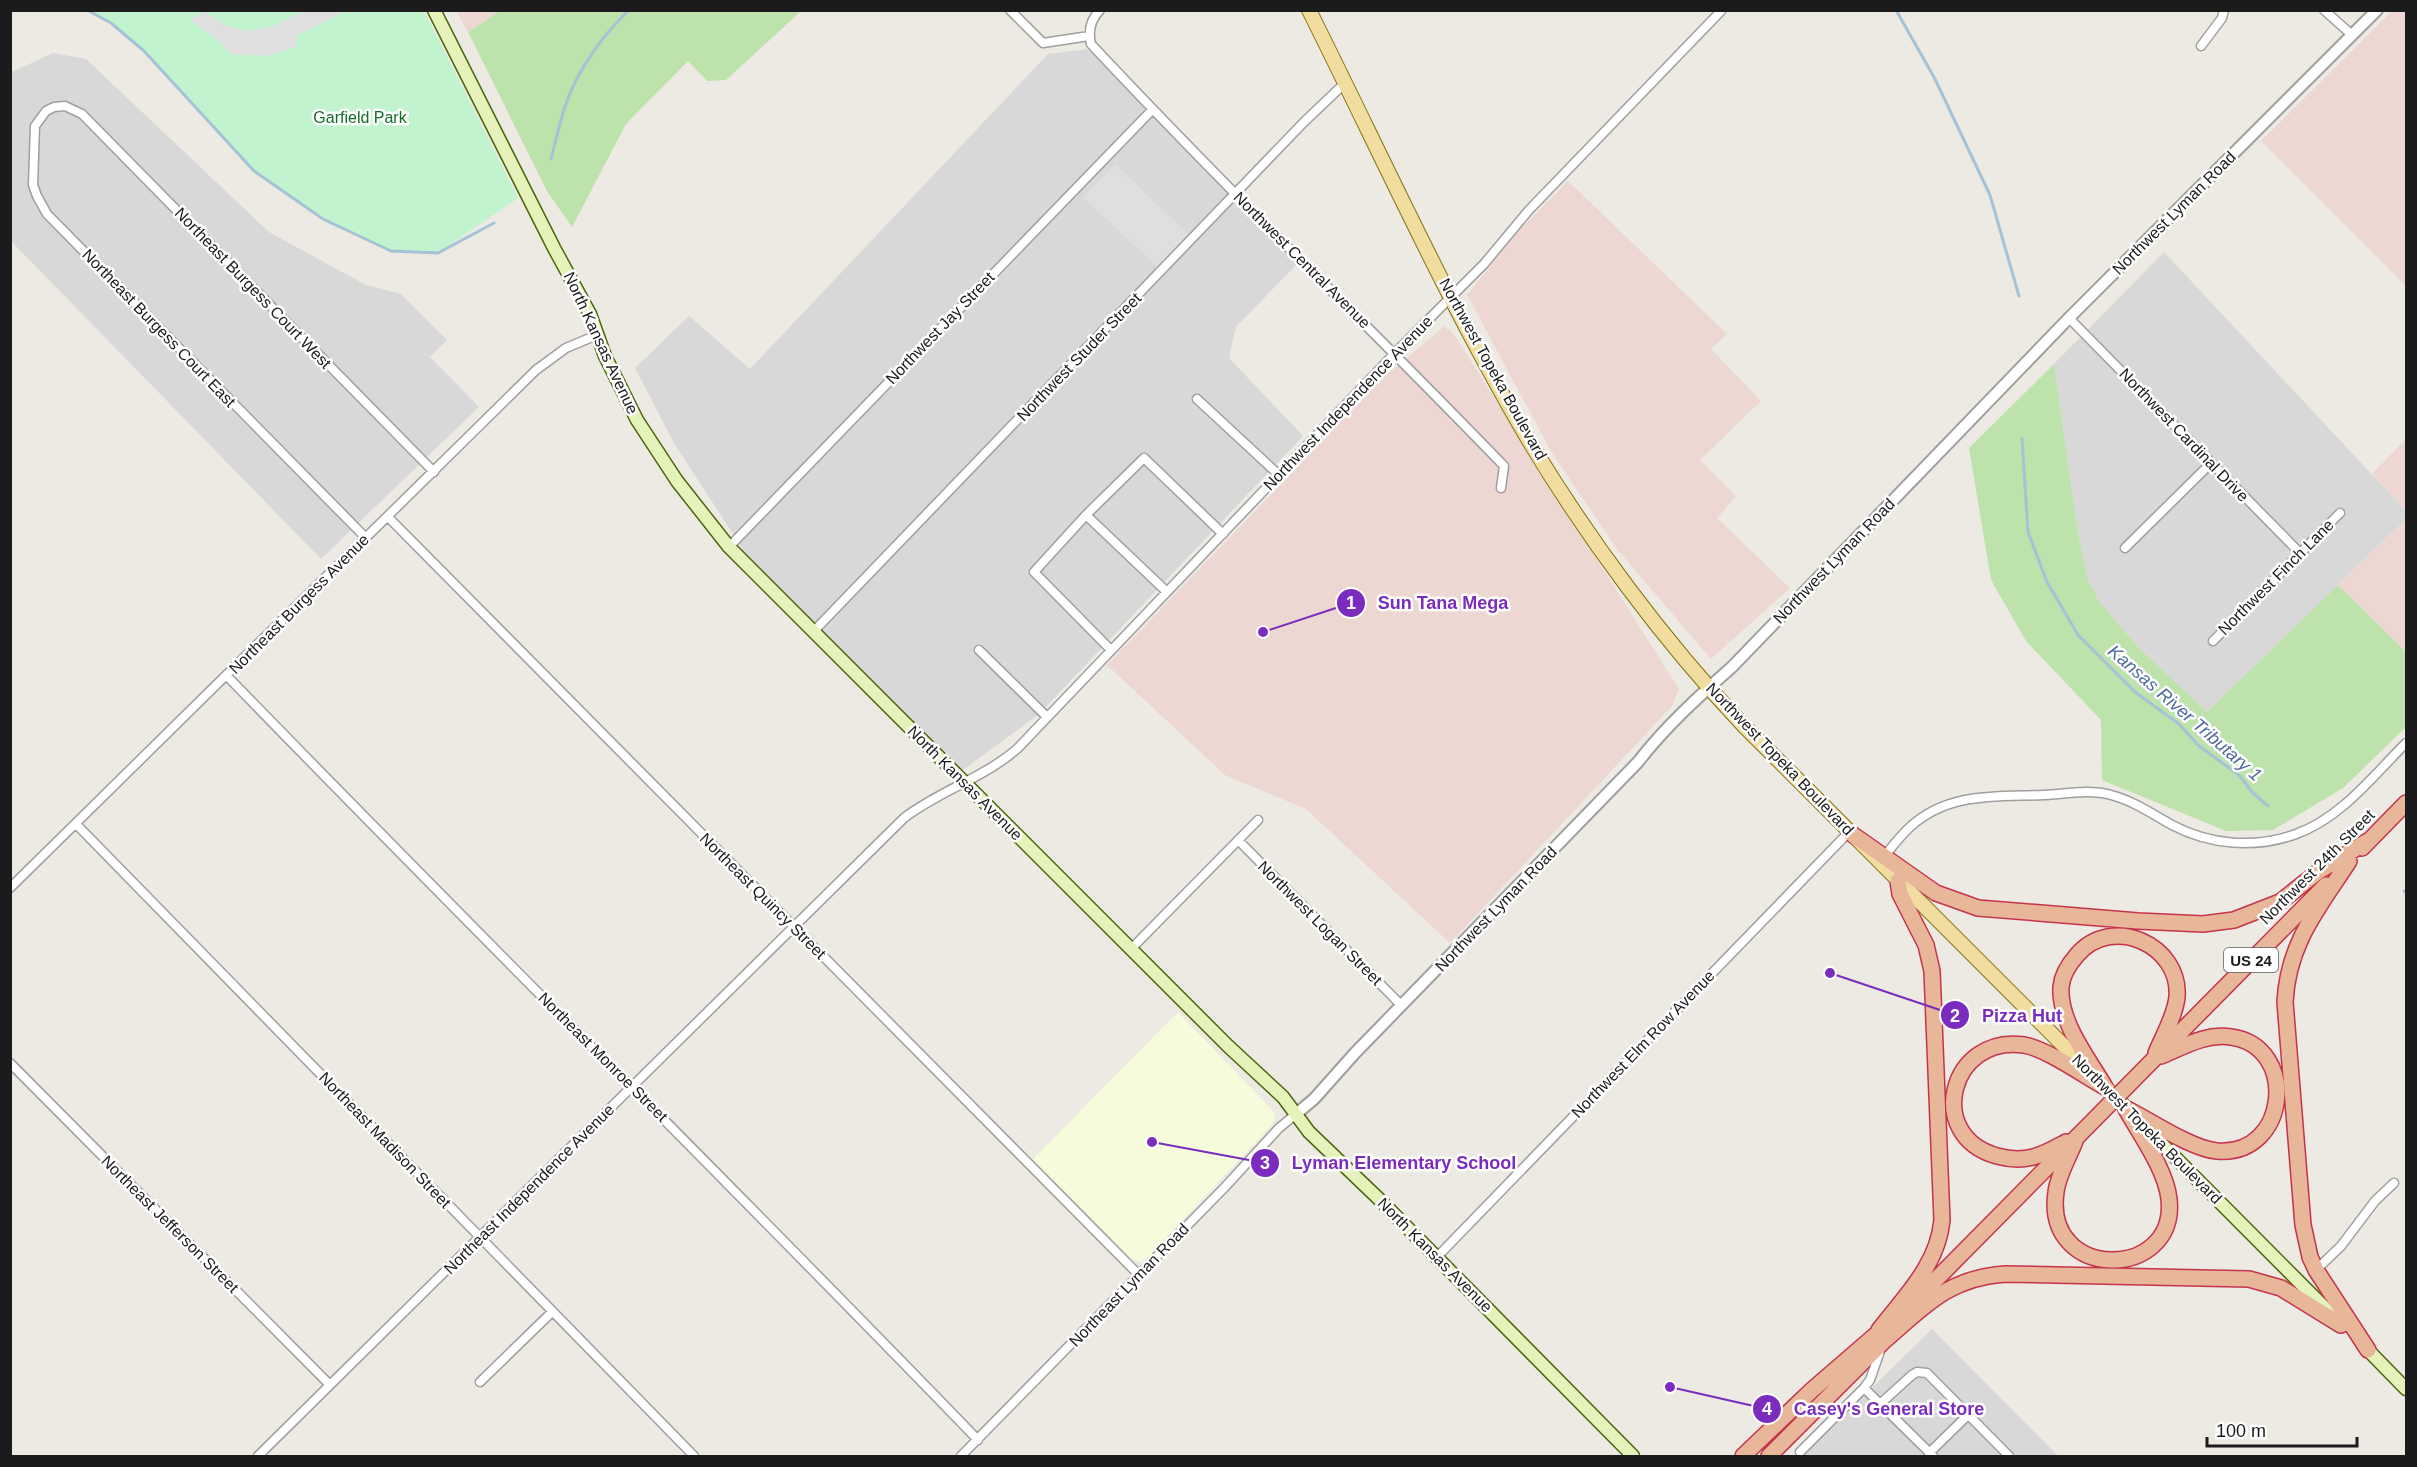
<svg xmlns="http://www.w3.org/2000/svg" width="2417" height="1467" viewBox="0 0 2417 1467" font-family="Arial,sans-serif">
	<rect width="100%" height="100%" fill="#eceae2"/>
	<path fill="#d9d8d8" d="M1088 49 1297 264 1236 327 1229 358 1303 436 1038 715 960 772 744 551 674 443 635 368 689 316 750 369 1048 54Z
		M53 53 86 59 269 232 366 285 401 294 447 340 430 357 479 407 321 559 11 241 10 73Z
		M2164 252 2406 511V519L2207 712 2138 647 2099 601 2088 580 2078 533 2054 364Z
		M1932 1329 2058 1456H1803Z"/>
	<path fill="#ecd7d2" d="M456 11H500L468 32Z
		M2392 11H2406V286L2261 141Z
		M1568 181 1727 334 1711 349 1761 401 1700 460 1736 496 1717 518 1790 588 1711 659 1617 549 1552 453 1467 295 1516 234Z
		M1445 326 1455 336 1679 689 1672 706 1450 943 1306 809 1225 775 1107 665 1383 378Z
		M2406 439V511L2372 474Z
		M2406 519V652L2338 585Z"/>
	<path fill="#f6fbdb" d="M1178 1012 1272 1110 1275 1116 1271 1126 1146 1259 1140 1262 1132 1259 1033 1159Z"/>
	<path fill="#bde2ab" d="M500 11V10L801 11 726 80 707 81 688 61 626 124 572 227 547 191 468 32Z
		M2054 364 2078 533 2088 580 2099 601 2138 647 2207 712 2338 585 2406 652V727L2343 788 2273 830 2226 831 2102 780 2101 720 2026 641 1991 580 1969 448Z"/>
	<path fill="#c1f3ce" d="M87 11H424L518 198 438 253 391 251 323 219 254 171 144 51 111 23Z"/>
	<path fill="#dfdfdf" d="M204 11 225 25 245 31 274 26 305 11H346L296 36V47L266 56 231 54 220 42 190 20Z
		M1115 164 1189 235 1157 267 1083 197Z"/>
	<g fill="none" stroke-linecap="round" stroke-linejoin="round">
		<path stroke="#a5c2d6" stroke-width="3" d="M87 10 111 23 144 51 254 171 323 219 391 251 438 253 494 223
			M1896 10 1935 79 1990 195 2019 296
			M551 159C556 140 560 120 567 101 579 68 603 35 629 10
			M2022 439 2028 532 2047 582 2078 635 2135 692 2179 724 2199 746 2239 775 2252 792 2268 806
			M2404 891 2406 892"/>
		<defs>
			<path id="minor" d="M1010 10 1043 43 1089 36
				M1100 10C1090 20 1088 31 1091 44 1225 188 1367 324 1504 466L1501 488
				M2324 10 2352 35
				M2201 46 2222 18 2224 10
				M2069 318 2300 553
				M1197 399 1279 475
				M1086 515 1167 592
				M388 517 1139 1275
				M366 538 47 214 37 196 33 185 35 126 46 111 54 107 65 106 82 114 434 472
				M729 547 1152 110
				M2125 548 2211 463
				M814 631 1304 122 1345 83
				M2213 641 2340 513
				M979 650 1047 717
				M1111 650 1034 572 1086 515 1144 458 1223 534
				M227 676C475 932 730 1183 978 1440
				M76 824 694 1456
				M1238 840 1402 1006
				M1883 858C1892 847 1900 836 1910 827 1948 792 1996 797 2044 795 2065 794 2090 789 2111 795 2134 801 2152 814 2172 825 2210 845 2255 849 2296 834 2341 818 2373 776 2406 743
				M10 888 536 370 566 348 597 335
				M1131 949 1258 820
				M10 1063 330 1385
				M1437 1257 1849 832
				M2316 1270 2341 1246 2375 1201 2394 1183
				M480 1382 552 1312
				M1864 1388 1933 1456
				M1880 1404 1912 1375 1917 1372 1927 1373 2009 1456
				M1800 1452 1864 1388 1870 1380 1880 1351
				M1929 1453 1968 1415
				M258 1456 904 818C939 791 984 778 1018 748L1395 353 1484 264 1529 210 1721 11
				M961 1456 1225 1187 1279 1128 1296 1114"/>
			<path id="tertiary" d="M1296 1114 1314 1099 1355 1053 1638 762C1666 726 1698 697 1732 667L2069 318 2377 10"/>
			<path id="secondary" d="M434 10 554 248 590 314 605 356 637 420 677 481 729 547 1228 1046 1283 1097 1309 1132 1380 1200 1633 1456
				M2136 1118 2331 1314
				M2363 1345 2406 1389"/>
			<path id="primary" d="M1309 10C1381 154 1447 301 1528 439 1588 539 1663 640 1743 725L2124 1106"/>
			<path id="trunk" d="M1849 832 1936 893 1978 908 2138 921 2203 924 2234 920 2280 902 2319 871 2368 841
				M2362 848 2406 803
				M2349 861C2318 909 2288 943 2285 1002L2303 1225 2310 1257 2316 1270 2368 1350
				M2153 1060 2326 885
				M2105 1087C2088 1058 2059 1022 2061 987 2062 975 2069 964 2077 955 2112 914 2181 945 2177 997 2175 1016 2163 1036 2156 1053
				M2127 1109C2151 1121 2192 1149 2217 1151 2289 1157 2299 1046 2231 1037 2206 1033 2183 1047 2161 1056
				M2075 1141C2069 1157 2058 1175 2056 1192 2043 1282 2178 1281 2169 1199 2166 1170 2140 1134 2126 1109
				M2066 1142C2055 1148 2045 1154 2033 1157 2021 1160 2008 1159 1997 1156 1924 1136 1950 1034 2024 1045 2047 1049 2083 1075 2105 1087
				M1879 1330C1905 1296 1938 1265 1942 1220L1932 971 1926 945 1900 894 1898 881
				M1884 1341C1925 1306 1948 1278 2005 1274L2249 1279 2281 1288 2341 1325
				M1743 1456 1812 1390 1886 1326
				M1769 1456 1884 1341 1896 1320 2078 1136"/>
		</defs>
		<use href="#minor" stroke="#9f9f9f" stroke-width="11"/>
		<use href="#tertiary" stroke="#9f9f9f" stroke-width="14"/>
		<use href="#secondary" stroke="#4d660e" stroke-width="15"/>
		<use href="#primary" stroke="#85720e" stroke-width="16"/>
		<use href="#trunk" stroke="#c5344c" stroke-width="18"/>
		<use href="#minor" stroke="#fff" stroke-width="8"/>
		<use href="#tertiary" stroke="#fff" stroke-width="10"/>
		<use href="#secondary" stroke="#e5f2b9" stroke-width="12"/>
		<use href="#primary" stroke="#f2dda0" stroke-width="14"/>
		<use href="#trunk" stroke="#e8b698" stroke-width="15"/>
		<defs>
			<path id="trunk-bridge" d="M2078 1136 2153 1060"/>
		</defs>
		<use href="#trunk-bridge" stroke="#c5344c" stroke-width="18" stroke-linecap="butt"/>
		<use href="#trunk-bridge" stroke="#e8b698" stroke-width="15"/>
	</g>
	<g text-anchor="middle" dominant-baseline="central" stroke-width="5" stroke-linejoin="round" paint-order="stroke">
		<rect fill="#fff" stroke="#5f5f5f" stroke-width="1.5" x="2224" y="948" width="54" height="24" rx="4.5"/>
		<g font-size="15" font-weight="bold" fill="#1b1b1b">
			<text x="2251" y="960">US 24</text>
		</g>
		<g font-size="16" fill="#156d2c" stroke="#fff">
			<text x="360" y="117">Garfield Park</text>
		</g>
		<g font-size="16" fill="#1b1b1b" stroke="#fff">
			<text transform="translate(2174 213) rotate(-45)">Northwest Lyman Road</text>
			<text transform="translate(1302 260) rotate(45)">Northwest Central Avenue</text>
			<text transform="translate(253 288) rotate(46)">Northeast Burgess Court West</text>
			<text transform="translate(159 328) rotate(46)">Northeast Burgess Court East</text>
			<text transform="translate(940 328) rotate(-46)">Northwest Jay Street</text>
			<text transform="translate(601 343) rotate(65)">North Kansas Avenue</text>
			<text transform="translate(1079 357) rotate(-46)">Northwest Studer Street</text>
			<text transform="translate(1493 369) rotate(61)">Northwest Topeka Boulevard</text>
			<text transform="translate(1348 403) rotate(-46)">Northwest Independence Avenue</text>
			<text transform="translate(2184 435) rotate(46)">Northwest Cardinal Drive</text>
			<text transform="translate(1834 561) rotate(-46)">Northwest Lyman Road</text>
			<text transform="translate(2276 577) rotate(-45)">Northwest Finch Lane</text>
			<text transform="translate(299 604) rotate(-45)">Northeast Burgess Avenue</text>
			<text transform="translate(1780 759) rotate(46)">Northwest Topeka Boulevard</text>
			<text transform="translate(965 783) rotate(45)">North Kansas Avenue</text>
			<text transform="translate(2317 867) rotate(-45)">Northwest 24th Street</text>
			<text transform="translate(763 896) rotate(45)">Northeast Quincy Street</text>
			<text transform="translate(1496 909) rotate(-46)">Northwest Lyman Road</text>
			<text transform="translate(1320 923) rotate(45)">Northwest Logan Street</text>
			<text transform="translate(1643 1044) rotate(-46)">Northwest Elm Row Avenue</text>
			<text transform="translate(603 1057) rotate(45)">Northeast Monroe Street</text>
			<text transform="translate(2147 1129) rotate(45)">Northwest Topeka Boulevard</text>
			<text transform="translate(385 1140) rotate(46)">Northeast Madison Street</text>
			<text transform="translate(529 1189) rotate(-45)">Northeast Independence Avenue</text>
			<text transform="translate(170 1224) rotate(45)">Northeast Jefferson Street</text>
			<text transform="translate(1435 1255) rotate(45)">North Kansas Avenue</text>
			<text transform="translate(1129 1285) rotate(-46)">Northeast Lyman Road</text>
		</g>
		<g font-size="18" font-style="italic" fill="#516ba1" stroke="#fff">
			<text transform="translate(2185 713) rotate(41)">Kansas River Tributary 1</text>
		</g>
	</g>
	<path fill="none" stroke="#7b2cbf" stroke-width="2" d="M1263 632L1351 603M1830 973L1955 1015M1152 1142L1265 1163M1670 1387L1767 1409"/>
	<g fill="#7b2cbf" stroke="#fff" stroke-width="2">
		<circle cx="1263" cy="632" r="6"/>
		<circle cx="1830" cy="973" r="6"/>
		<circle cx="1152" cy="1142" r="6"/>
		<circle cx="1670" cy="1387" r="6"/>
		<circle cx="1351" cy="603" r="15"/>
		<circle cx="1955" cy="1015" r="15"/>
		<circle cx="1265" cy="1163" r="15"/>
		<circle cx="1767" cy="1409" r="15"/>
	</g>
	<g font-size="18" text-anchor="middle" font-weight="bold" fill="#fff">
		<text x="1351" y="609">1</text>
		<text x="1955" y="1022">2</text>
		<text x="1265" y="1169">3</text>
		<text x="1767" y="1415">4</text>
	</g>
	<g font-size="18" text-anchor="middle" font-weight="bold" fill="#7b2cbf" stroke="#fff" stroke-width="5" stroke-linejoin="round" paint-order="stroke">
		<text x="1443" y="609">Sun Tana Mega</text>
		<text x="2022" y="1022">Pizza Hut</text>
		<text x="1404" y="1169">Lyman Elementary School</text>
		<text x="1889" y="1415">Casey's General Store</text>
	</g>
	<rect width="2417" height="1467" fill="none" stroke="#1b1b1b" stroke-width="24"/>
	<path d="M2207 1437v9h150v-9" fill="none" stroke="#1b1b1b" stroke-width="3"/>
	<text x="2216" y="1437" font-size="18" fill="#1b1b1b" stroke="#ffffff" stroke-width="4.5" paint-order="stroke">100 m</text>
</svg>
